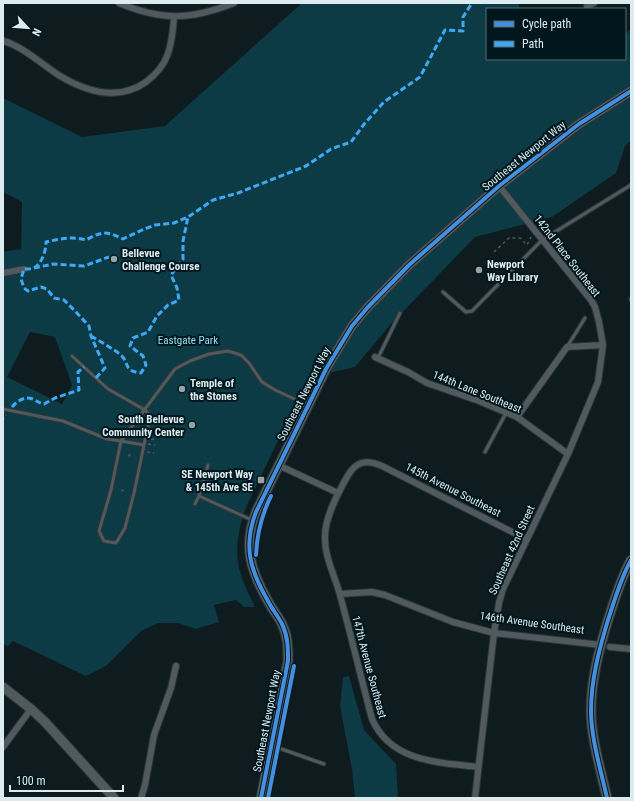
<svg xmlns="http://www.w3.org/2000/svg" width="634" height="801" viewBox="0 0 634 801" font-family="'Roboto Condensed',sans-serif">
	<rect width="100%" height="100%" fill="#0e1c1f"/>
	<path fill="#0c3a45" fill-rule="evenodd" d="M302 3H519V9H487V59L578 60 625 59V34L631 30V140L625 146 616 173 552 217 475 237 390 325 355 367 308 378 247 505C239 526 233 552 241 575 244 586 250 596 255 607H244L236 600 214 605 219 622 196 629 178 623H158L141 631 106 666 86 676 13 641 8 646 3 644V252L21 249 22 202 3 192V98L82 137 165 126ZM30 332 55 337 72 385 62 404 7 377Z
		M349 676 364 730 396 764 398 798H355L352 769 340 706 343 677Z"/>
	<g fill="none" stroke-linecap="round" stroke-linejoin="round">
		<defs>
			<path id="lane" d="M443 292 466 312 472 311 542 240 631 185
				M631 299V300
				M567 347 585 318
				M72 356 108 389 145 410 150 416 134 493 125 528 116 543 104 541 99 531 111 490 121 441 144 445
				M378 358 400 313
				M3 409 63 421 107 439 121 441 175 369 190 361 209 354 228 351 241 355 249 363 262 382 275 390 307 405
				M485 452 506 413
				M199 496 252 520
				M195 504 199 496 208 465
				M273 746 324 764"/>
			<path id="street" d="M119 3C162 21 191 20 234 3
				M587 6 594 3
				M3 41C21 45 44 66 60 76 87 92 119 101 146 82 155 75 163 67 167 56 172 44 173 30 174 17
				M3 273 24 269
				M375 357 408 372 427 383 479 401 517 417 568 454
				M517 417 567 347 603 345
				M278 465 338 493
				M340 594 372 592 385 595 453 622 494 633 601 645
				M610 647 631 649
				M3 747 31 709
				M478 767C437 762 391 762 372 719 361 677 351 636 340 595 335 576 324 556 325 536 325 517 338 493 347 477 356 461 366 459 382 466L526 539
				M141 798 145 785 154 735 171 688 176 666
				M475 798 494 633 499 603 503 589 568 454 598 382 603 345 599 322 595 307 591 300 499 186"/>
			<path id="secondary" d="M3 687 31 709 45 722 114 798
				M261 798 288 661C288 648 288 636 282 624 278 616 272 609 268 601 250 570 243 546 256 512L326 369 352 326 368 307 409 265 499 186 579 124 631 91
				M607 798C601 771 591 738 591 711 591 680 599 650 608 620 615 599 620 580 631 560"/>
		</defs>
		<use href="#lane" stroke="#2b3537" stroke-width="5"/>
		<use href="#street" stroke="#2b3537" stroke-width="8"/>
		<use href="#secondary" stroke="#2b3537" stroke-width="11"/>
		<path stroke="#4e585a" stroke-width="1.5" stroke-dasharray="3 3" stroke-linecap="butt" d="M494 252 509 238H520L527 245 531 237
			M3 421 6 415
			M151 439 156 440
			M148 444 155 445
			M147 452 154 453
			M128 456 133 453
			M121 490 125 491"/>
		<use href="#lane" stroke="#505a5d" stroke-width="3"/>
		<use href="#street" stroke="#505a5d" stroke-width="6"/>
		<use href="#secondary" stroke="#505a5d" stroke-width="9"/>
		<path stroke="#3fa9f5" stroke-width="3" stroke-dasharray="6 3" stroke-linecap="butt" d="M34 268 53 264 84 266 109 257
			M91 336C101 342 112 348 121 355 130 364 123 371 141 373L146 365 143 356 130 346 133 338 148 332 157 316 168 305 179 300 177 288 171 275 183 259V241L188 217
			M96 378 105 368 91 336 89 326 76 312 64 300 54 298 47 289 41 287 28 291 24 288 21 279 24 269C27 269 31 269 34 268 42 263 46 251 46 242 59 239 73 236 86 240 102 231 107 231 123 239L142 230 155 225 174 223 188 217 213 200 238 193 306 166 331 149 351 142 365 123 384 102 420 77 445 30 463 31V17L472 3
			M12 407C18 400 26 395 35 400 38 402 40 403 44 404L55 398 79 390 78 372 84 367"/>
		<defs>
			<path id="cycleway" d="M256 555C257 533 261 516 271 496
				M261 798 288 661C288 648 288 636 282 624 278 616 272 609 268 601 250 570 243 546 256 512L326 369 352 326 368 307 409 265 499 186 579 124 631 91
				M268 798 294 666
				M607 798C601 771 591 738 591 711 591 680 599 650 608 620 615 599 620 580 631 560"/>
		</defs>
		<use href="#cycleway" stroke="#00171e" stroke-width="6"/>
		<use href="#cycleway" stroke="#468fdf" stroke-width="4"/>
	</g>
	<g fill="#94a3a6" stroke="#00171e" stroke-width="1.5">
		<circle cx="114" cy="259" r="4"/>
		<circle cx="479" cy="270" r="4"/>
		<circle cx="182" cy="389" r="4"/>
		<circle cx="192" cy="425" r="4"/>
		<rect x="257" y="476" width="8" height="8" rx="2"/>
	</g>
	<g text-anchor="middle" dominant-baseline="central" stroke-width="4" stroke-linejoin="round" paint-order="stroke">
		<g font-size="11" fill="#dcebef" stroke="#00171e">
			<text transform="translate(524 156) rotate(-39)">Southeast Newport Way</text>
			<text transform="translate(567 256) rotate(52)">142nd Place Southeast</text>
			<text transform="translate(477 392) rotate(22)">144th Lane Southeast</text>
			<text transform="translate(304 394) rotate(-63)">Southeast Newport Way</text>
			<text transform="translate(453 490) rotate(27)">145th Avenue Southeast</text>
			<text transform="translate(512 550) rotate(-66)">Southeast 42nd Street</text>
			<text transform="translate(532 623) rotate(8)">146th Avenue Southeast</text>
			<text transform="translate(369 667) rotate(75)">147th Avenue Southeast</text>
			<text transform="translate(267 721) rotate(-79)">Southeast Newport Way</text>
		</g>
		<g font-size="11" font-weight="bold" fill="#dcebef" stroke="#00171e" text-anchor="start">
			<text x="122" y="253">Bellevue<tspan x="122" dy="13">Challenge Course</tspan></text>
			<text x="487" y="264">Newport<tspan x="487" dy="13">Way Library</tspan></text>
			<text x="190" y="383">Temple of<tspan x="190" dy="13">the Stones</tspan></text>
			<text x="184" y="419" text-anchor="end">South Bellevue<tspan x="184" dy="13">Community Center</tspan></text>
			<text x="253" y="474" text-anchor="end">SE Newport Way<tspan x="253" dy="13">&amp; 145th Ave SE</tspan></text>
		</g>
		<g font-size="11" fill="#90e1f8" stroke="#00171e">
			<text x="188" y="340">Eastgate Park</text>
		</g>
	</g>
	<rect width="634" height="801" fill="none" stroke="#dcebef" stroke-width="8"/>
	<rect x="486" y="8" width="140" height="52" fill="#00171e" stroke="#586c72"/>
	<rect x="494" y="21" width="20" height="6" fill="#468fdf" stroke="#586c72"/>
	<text x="522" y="28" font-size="12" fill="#dcebef">Cycle path</text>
	<rect x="494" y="41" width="20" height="6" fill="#3fa9f5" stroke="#586c72"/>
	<text x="522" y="48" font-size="12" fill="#dcebef">Path</text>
	<g transform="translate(28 28) rotate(116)" stroke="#00171e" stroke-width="3" paint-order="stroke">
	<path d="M0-3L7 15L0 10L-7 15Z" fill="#dcebef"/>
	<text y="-6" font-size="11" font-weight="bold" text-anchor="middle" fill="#dcebef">N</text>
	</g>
	<path d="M10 785v6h113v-6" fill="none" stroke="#dcebef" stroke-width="2"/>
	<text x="16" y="785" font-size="12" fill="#dcebef" stroke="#00171e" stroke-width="3" paint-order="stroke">100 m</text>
</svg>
